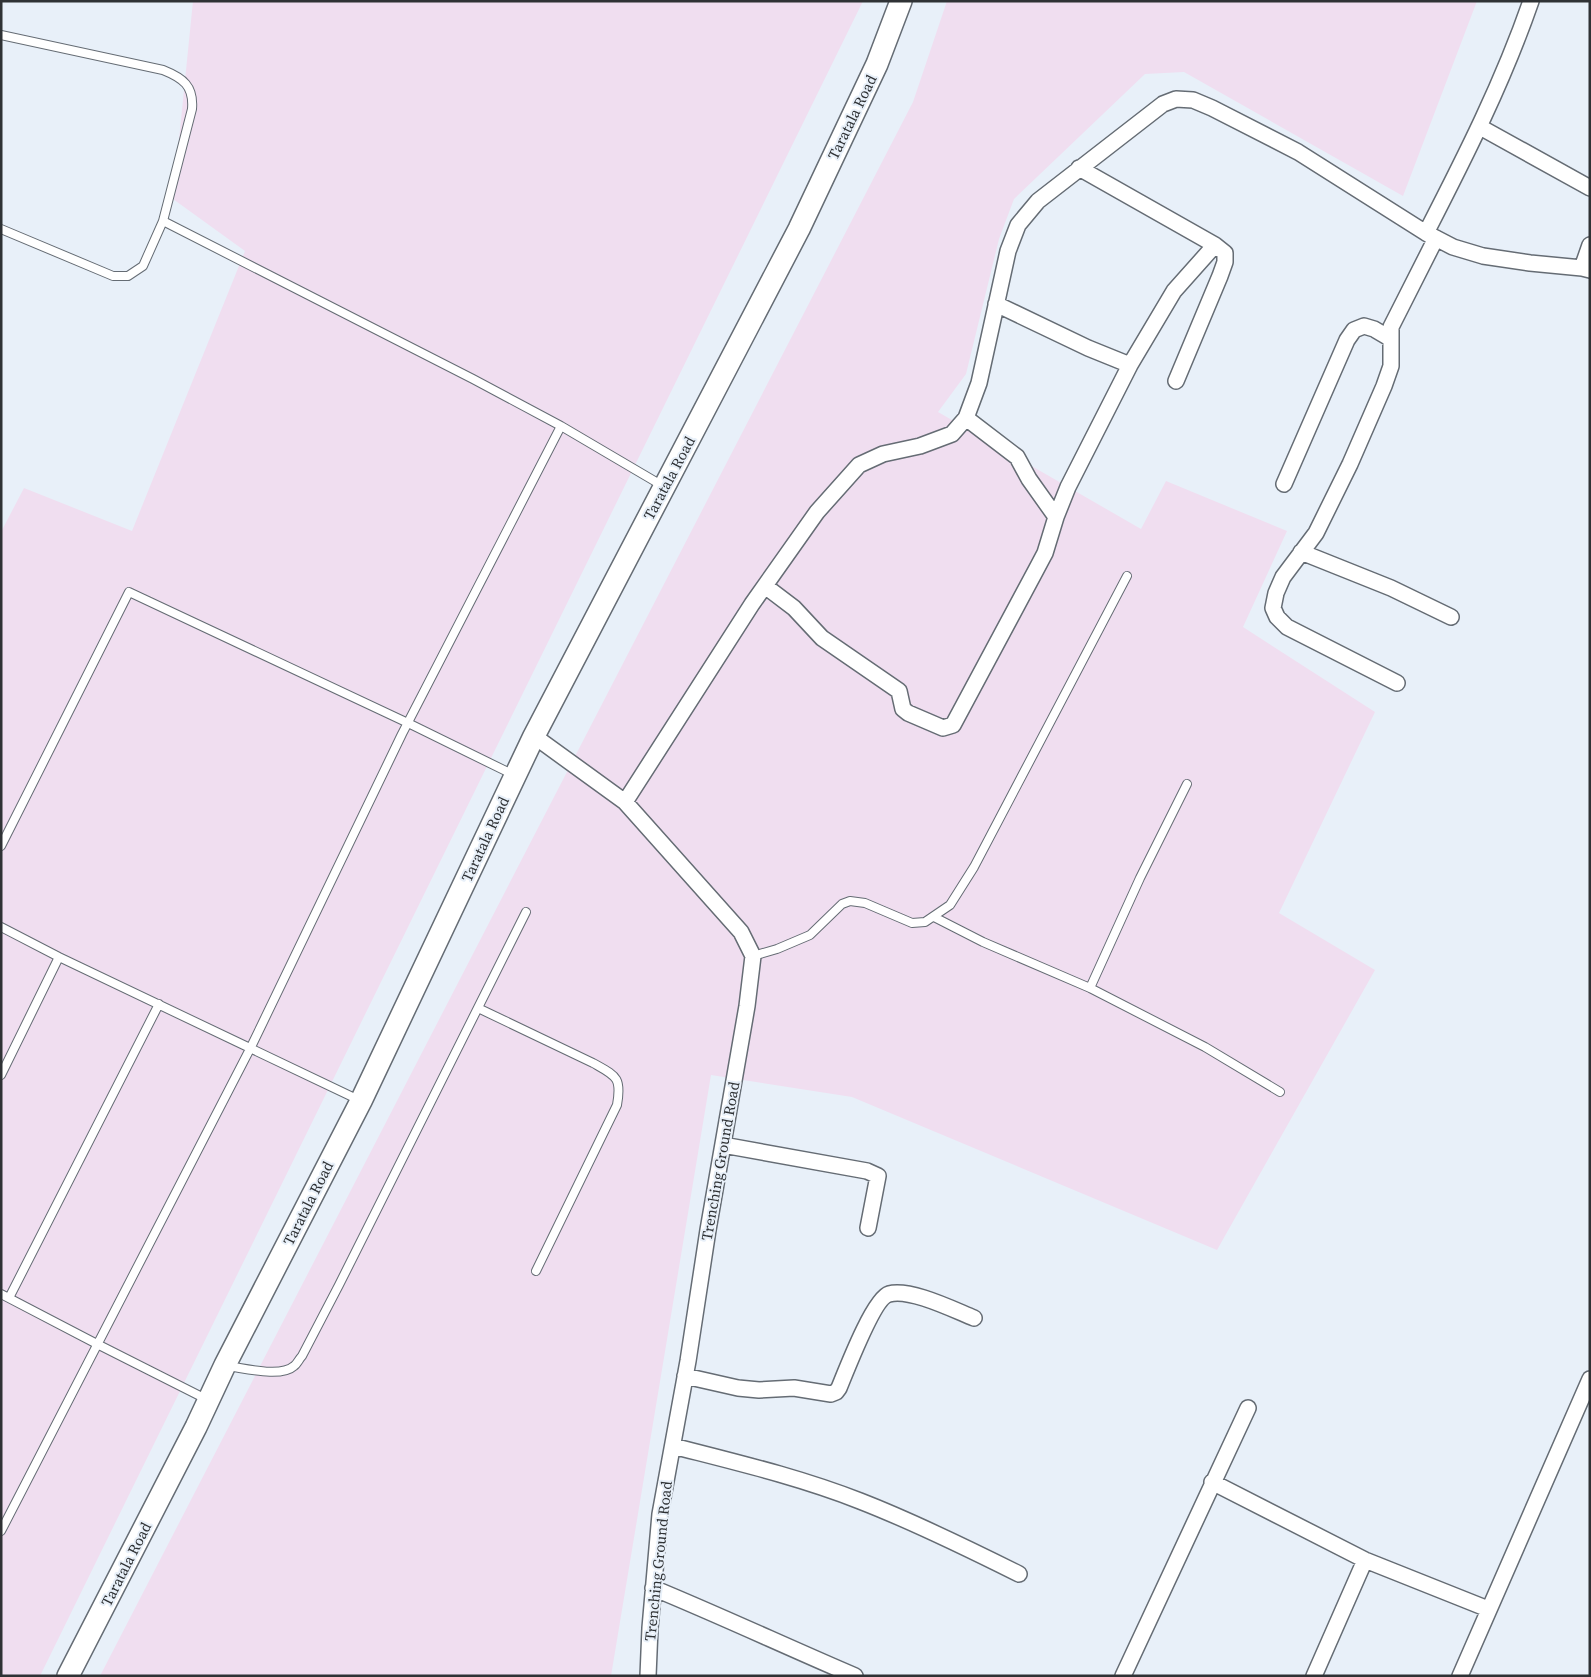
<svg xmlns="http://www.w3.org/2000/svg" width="1591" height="1677" viewBox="0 0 1591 1677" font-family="'Source Serif 4',serif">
	<rect width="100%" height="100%" fill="#e8f0f9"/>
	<path fill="#f0def0" d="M193 1H863L40 1676H1V532L24 488 132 531 245 251 173 199Z
		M947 1H1477L1403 196 1184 72 1145 74 1014 199 999 239 966 374 938 412 1141 529 1166 481 1287 531 1243 627 1375 712 1279 913 1375 970 1217 1250 852 1097 711 1075 611 1676H100L913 102Z"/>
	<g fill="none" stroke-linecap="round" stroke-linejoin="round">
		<defs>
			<path id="lane" d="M1 35 163 70C183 78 194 86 192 109L163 221 473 379 561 426 663 486
				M1 229 113 276H128L143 266 163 221
				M1 846 129 592 408 723 514 775
				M934 917 983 942 1090 988 1205 1047 1280 1092
				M1 927 59 957 359 1100
				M753 956 777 949 810 935 842 904 850 901 865 903 912 923 925 922 950 905 974 867 1127 576
				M1090 988 1140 878 1187 784
				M478 1008 593 1063C616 1076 622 1077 617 1105L536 1271
				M1 1075 59 957
				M1 1294 97 1344 206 1399
				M9 1298 159 1004
				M227 1366C244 1368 281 1378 294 1366 297 1364 299 1359 302 1356L339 1285 526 912
				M1 1531 251 1047 402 734 561 426"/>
			<path id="street" d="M1480 127 1590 188
				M1079 168 1215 245 1225 253V262L1220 276 1176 381
				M1426 233C1465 157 1503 82 1531 1
				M1582 268 1590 245
				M996 304 1088 348 1130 365
				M966 418 1017 457 1029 479 1056 517
				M1284 484 1347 340 1354 330 1364 326 1374 329 1391 339
				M1301 552 1391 588 1451 617
				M765 586 794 608 822 638 899 691 903 709 908 713 943 728 953 725 1036 570 1045 553 1056 517 1068 487 1130 365 1174 291 1215 245
				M1397 683 1287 627 1277 617 1273 608 1276 593 1283 577 1316 533 1350 464 1384 386 1391 366V327L1436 238
				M534 736 625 802 741 932 753 956 747 1006 708 1230 688 1361 660 1514 650 1628 648 1676
				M625 802 752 604 817 512 859 465 883 454 920 446 952 434 966 418 979 383 1008 251 1018 225 1038 201 1163 104 1176 99 1193 100 1212 108 1298 152 1426 233 1453 247 1483 256 1530 263 1582 268 1590 270
				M723 1145 867 1171 878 1176 868 1228
				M685 1376 738 1388 759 1390 794 1388 831 1394 836 1392 839 1388C846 1371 874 1298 889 1294 910 1288 954 1310 974 1318
				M673 1446C735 1462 799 1477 860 1501 914 1522 967 1548 1019 1574
				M1212 1482 1365 1560 1488 1609
				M653 1588C721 1616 787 1647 855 1676
				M1123 1676 1248 1408
				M1314 1676 1365 1560
				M1460 1676 1590 1379"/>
			<path id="secondary" d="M68 1676 196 1427 225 1365 361 1101 534 736 799 229 877 64 901 1"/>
		</defs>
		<use href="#lane" stroke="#656c74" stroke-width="10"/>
		<use href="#street" stroke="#656c74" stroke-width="18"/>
		<use href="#secondary" stroke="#656c74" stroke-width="24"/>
		<use href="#lane" stroke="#fff" stroke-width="8"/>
		<use href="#street" stroke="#fff" stroke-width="15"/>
		<use href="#secondary" stroke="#fff" stroke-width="21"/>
	</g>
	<g text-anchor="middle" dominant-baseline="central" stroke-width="4" stroke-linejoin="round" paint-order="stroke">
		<g font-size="15" fill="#2f3235" stroke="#e8f0f9">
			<text transform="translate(852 117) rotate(-64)">Taratala Road</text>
			<text transform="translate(669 478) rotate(-62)">Taratala Road</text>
			<text transform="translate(485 839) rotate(-65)">Taratala Road</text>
			<text transform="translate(720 1161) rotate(-80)">Trenching Ground Road</text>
			<text transform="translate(308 1203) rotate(-63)">Taratala Road</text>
			<text transform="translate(658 1561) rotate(-84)">Trenching Ground Road</text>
			<text transform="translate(126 1564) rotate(-63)">Taratala Road</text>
		</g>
	</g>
	<rect width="1591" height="1677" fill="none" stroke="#2f3235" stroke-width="5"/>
</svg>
